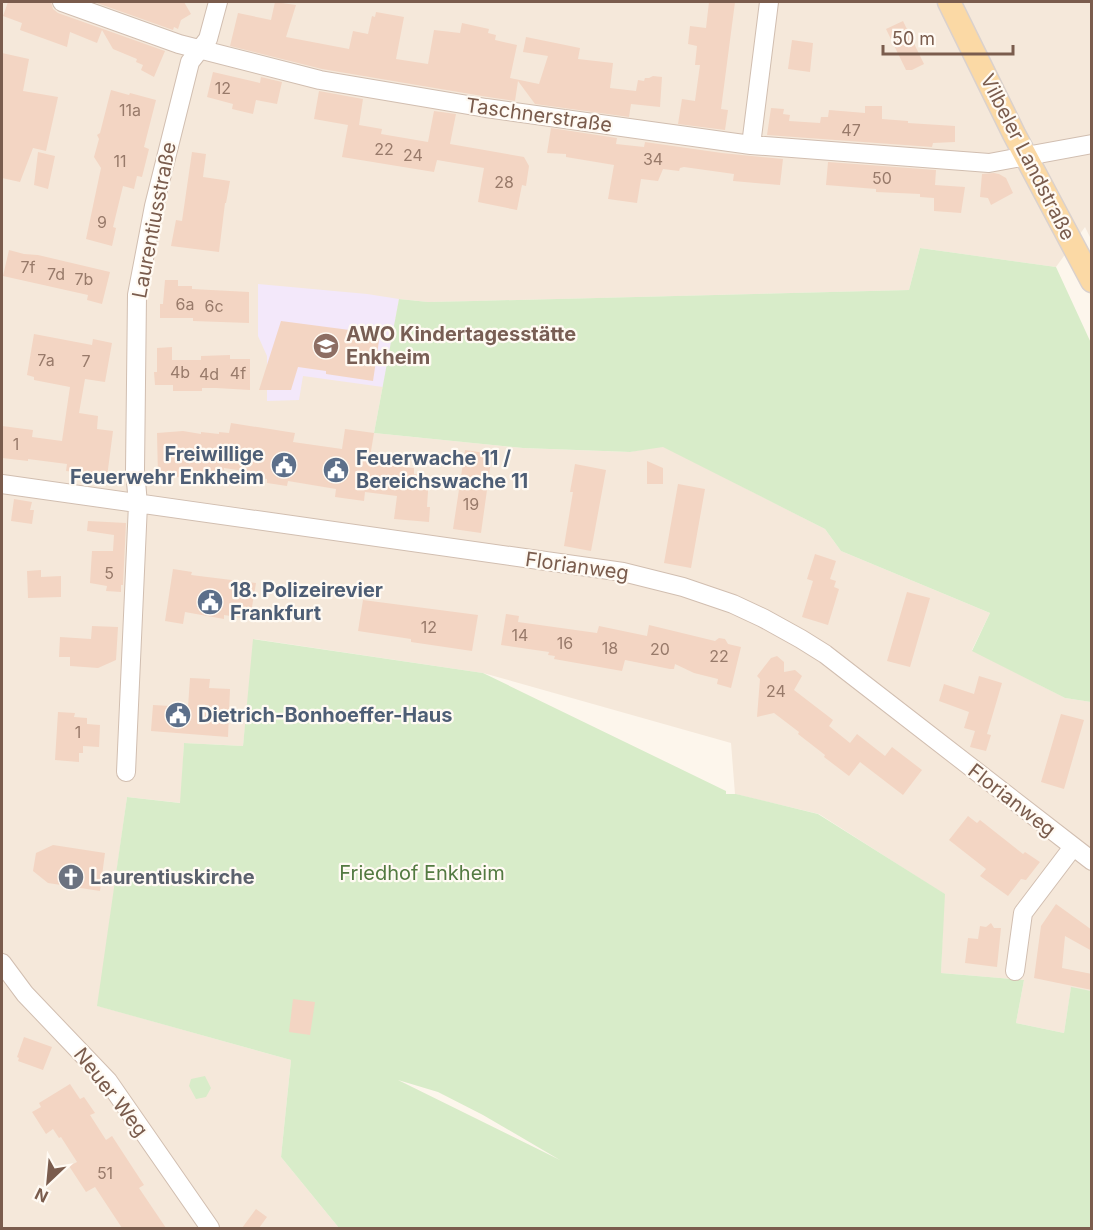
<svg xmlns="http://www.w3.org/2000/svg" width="1093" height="1230" viewBox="0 0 1093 1230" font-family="Inter,sans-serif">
	<rect width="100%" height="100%" fill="#fdf6ec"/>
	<path fill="#f5e8da" d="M2 2H1091V239L1085 227 1056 267 920 248 909 290 474 301 428 302 399 299 374 433 523 448 629 452 663 446 825 529 841 551 990 613 972 650 1065 698 1091 702V991L1071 988 1064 1033 1016 1023 1024 980 941 973 944 894 819 814 735 794 731 743 483 673 254 639 243 746 184 743 181 803 127 797 98 1006 291 1060 281 1157 339 1228H2Z"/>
	<path fill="#f3e8fa" d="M258 284 367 294 399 299 383 387 303 376 299 400 267 401V356L258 336Z"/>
	<path fill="#d8ecc9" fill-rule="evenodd" d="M920 248 1056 267 1091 343V712V702L1065 698 972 651 990 613 841 551 825 529 663 447 630 452 523 448 374 433 399 299 428 302 474 301 909 290Z
		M253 639 483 673 726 791V794H736L818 814 945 894 941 973 1024 980 1016 1023 1064 1033 1071 987 1091 991V1228H339L281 1157 291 1060 97 1006 127 797 180 803 184 743 243 746ZM398 1080 438 1092 483 1115 560 1160Z
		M205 1076 211 1088 206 1097 196 1099 189 1086 191 1079Z"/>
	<path fill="#f3d5c3" d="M8 2H51L53 9 58 13 165 51 154 77 141 70 143 65 136 62 137 59 113 49 102 30 97 43 70 32 67 47 20 30 22 23 3 16Z
		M94 2H184L191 14 181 20 178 29 174 27 173 30Z
		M275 2 296 5 286 37 349 49 353 31 368 34 372 16 375 17 376 12 404 17 396 59 428 64 434 30 460 33 462 23 489 29 488 33 496 35 495 40 517 45 510 78 539 84 548 56 523 52 526 37 580 48 578 59 613 63 610 88 636 91 638 80 644 81 645 78H649L653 76 662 77 660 107 631 104 629 117 535 104 518 81 515 101 488 97 322 69 230 46 238 13 271 20Z
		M709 2H735L721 109 728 110 725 130 678 124 682 99 695 101 700 65H695L697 46 688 44 690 26 706 28Z
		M903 21 924 64 912 70H906L886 29Z
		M792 40 813 43 810 72 788 69Z
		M2 53 29 59 23 91 58 97 46 151 33 148 20 182 2 178Z
		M213 72 260 83 261 77 282 82 277 104 256 100 253 114 232 109 233 104 207 97Z
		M111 90 129 95 130 93 156 100 144 147 149 149 142 177 137 176 134 189 123 186 113 227 116 228 112 246 86 239 101 168 94 157 99 139 97 135 100 133Z
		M319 91 363 99 359 125 382 129 381 134 428 142 434 111 456 114 450 144 524 157 529 166 526 186 522 185 517 210 478 202 484 168 437 160 434 172 342 157 348 125 314 119Z
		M865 106H882V119L908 121V123L955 126V142L933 143 932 147 767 135 771 108 784 109 783 114 790 115 789 121 820 123 821 117H828L829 110 865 113Z
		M551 128 617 138 616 144 644 147 645 142 722 153 783 159 780 185 733 181 734 174 684 167 680 168 679 171 663 169 658 181 641 179 637 203 608 199 614 165 566 157V154L547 153Z
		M38 152 55 156 48 189 34 185Z
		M192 152 206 154 203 177 230 181 226 203H225L219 252 171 246 176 220 182 221Z
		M828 162 936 170 935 185 965 187 961 213 934 211V198L920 197V194L876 192V189L826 185Z
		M994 173 999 174 1006 178 1013 193 991 205 988 198 980 197 982 174Z
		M9 250 24 254 38 255 110 272 102 304 87 300 88 295 3 276Z
		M165 280H178V286H192V289L249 292V323L193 321V318H160V304H163Z
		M281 321 380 334 373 381 326 374V371L298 367 291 390H259Z
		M34 334 92 345 93 339 112 343 105 382 85 379 79 413 98 416 97 429 113 431 107 477 97 475 95 478 91 474 66 471 67 464 28 459V461L2 458V426L33 430 32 437 62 441 70 387 34 380V377L27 375Z
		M172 347V360H201V356L230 355V359H250V390L216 388H202V391H173V385H155L154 372H157V348Z
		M231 423 295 433 293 442 342 449 345 429 374 433 370 457 383 459V465L414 468V474L429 476 427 507H430L429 522 394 519 397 496 365 492 364 501 335 497 336 489 288 481 287 486 267 483V479L258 477V473L224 468 222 483 182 477 158 478 157 433 183 431 201 434V432L219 434V432L229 433Z
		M465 450 492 454 481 533 453 529Z
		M647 461 663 468V484H647Z
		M575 464 606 470 591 551 564 546 573 492H570Z
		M678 484 705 489 691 568 664 563Z
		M14 499 32 502 30 510H34L32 524 11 521Z
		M88 521 126 523 123 585H121V592L106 591 107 586 90 583 92 551H113L114 535 87 531Z
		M815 554 836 561 830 579 836 581 834 587 839 589 828 625 802 617 813 581 807 579Z
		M173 569 192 572 191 575 256 583 250 619 224 615V619L185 612 183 624 165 621Z
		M41 570V577L61 576V597L28 598 27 571Z
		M907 592 930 598 910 667 887 661Z
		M363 600 478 615 472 651 411 642V639L358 631Z
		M506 614 519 616 518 622 597 633 599 626 647 636 649 625 715 641 719 638 725 639 728 644 741 647 731 688 717 684 718 679 694 673 675 664 674 669H670L625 660 622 671 554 659 555 656 548 655 549 652 501 645Z
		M92 626 118 627 116 660 98 668 70 666V657H59L60 637 91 639Z
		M777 656 784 662V672L795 670 802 676 794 690 833 720 829 726 850 743 857 734 885 756 892 747 922 770 903 795 860 762 849 776 824 757 825 755 798 734 799 732 774 713 757 717 760 679 757 676 771 658Z
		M979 676 1002 683 987 734 991 735 986 751 970 747 975 731 964 728 969 712 939 701 944 684 974 694Z
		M190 678 210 679 209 688 230 689 228 737 151 731 153 705 188 707Z
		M58 712 75 713 74 717 87 718V724L100 725 99 747 83 746V753H79V762L55 760Z
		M1061 714 1084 720 1064 789 1041 782Z
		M968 816 977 823 980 820 1023 854 1025 852 1040 862 1026 880 1021 879 1008 896 980 876 986 869 949 840Z
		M53 845 105 853 100 891 48 883 33 871 36 853Z
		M1056 904 1092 930V951L1065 936 1062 968 1092 974V990L1034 978 1041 926Z
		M991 923 994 928H1001L997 967 965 963 968 938 978 939 980 926 986 927Z
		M293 999 315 1002 310 1035 289 1032Z
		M24 1037 52 1047 43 1070 18 1061 19 1058 17 1057Z
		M70 1084 80 1099 84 1097 95 1113 90 1115 106 1140 112 1136 144 1185 139 1188 166 1228H122L95 1187 86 1192 69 1166 77 1162 61 1137 59 1138 53 1129 46 1134 32 1112 41 1107 39 1103Z
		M256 1209 267 1217 259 1228H242Z"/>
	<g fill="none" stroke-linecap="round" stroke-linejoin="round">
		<defs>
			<path id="minor" d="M62 2 179 44 320 80 486 108 751 145 989 163 1092 144
				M751 145 769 2
				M2 484 623 572 683 587 733 604 763 618 801 639 825 654 1092 861
				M126 772 138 504 135 470 137 295 154 206 190 62 208 39 218 2
				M2 963 25 994 108 1081 210 1228
				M1015 971 1023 913 1073 847"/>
			<path id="major" d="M949 2 1014 134 1092 281"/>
		</defs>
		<use href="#minor" stroke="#d1beb0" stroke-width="20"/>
		<use href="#major" stroke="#dad1cd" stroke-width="25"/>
		<use href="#minor" stroke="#fff" stroke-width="18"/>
		<use href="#major" stroke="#fbd9a5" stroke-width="22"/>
	</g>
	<defs>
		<symbol id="school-disc" viewBox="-11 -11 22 22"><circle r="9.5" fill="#8d6e63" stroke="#fffaf3"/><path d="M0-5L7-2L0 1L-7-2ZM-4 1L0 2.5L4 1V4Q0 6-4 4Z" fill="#fff"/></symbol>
		<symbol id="civic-disc" viewBox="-11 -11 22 22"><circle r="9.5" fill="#5c6f8a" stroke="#fffaf3"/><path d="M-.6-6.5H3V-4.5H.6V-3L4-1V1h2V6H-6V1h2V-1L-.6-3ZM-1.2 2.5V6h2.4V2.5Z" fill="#fff"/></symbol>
		<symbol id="church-disc" viewBox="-11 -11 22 22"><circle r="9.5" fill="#6b7280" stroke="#fffaf3"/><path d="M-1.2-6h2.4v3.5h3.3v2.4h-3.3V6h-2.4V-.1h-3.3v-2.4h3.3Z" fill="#fff"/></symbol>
	</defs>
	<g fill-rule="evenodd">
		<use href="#school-disc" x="311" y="331" width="30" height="30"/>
		<use href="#civic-disc" x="269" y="450" width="30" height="30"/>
		<use href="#civic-disc" x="321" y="455" width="30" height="30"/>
		<use href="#civic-disc" x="195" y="587" width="30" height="30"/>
		<use href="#civic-disc" x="163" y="700" width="30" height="30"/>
		<use href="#church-disc" x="56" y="862" width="30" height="30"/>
	</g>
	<g text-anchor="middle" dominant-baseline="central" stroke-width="4.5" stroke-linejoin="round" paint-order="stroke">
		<g font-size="16" fill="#987a6a">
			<text x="223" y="88">12</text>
			<text x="130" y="110">11a</text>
			<text x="851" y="130">47</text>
			<text x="384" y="149">22</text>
			<text x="413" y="155">24</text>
			<text x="653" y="159">34</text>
			<text x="120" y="161">11</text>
			<text x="882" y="178">50</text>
			<text x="504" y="182">28</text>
			<text x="102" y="222">9</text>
			<text x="28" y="267">7f</text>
			<text x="56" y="274">7d</text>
			<text x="84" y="279">7b</text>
			<text x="185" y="304">6a</text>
			<text x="214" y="306">6c</text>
			<text x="46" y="360">7a</text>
			<text x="86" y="361">7</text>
			<text x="180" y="372">4b</text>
			<text x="238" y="373">4f</text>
			<text x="209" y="374">4d</text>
			<text x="16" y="444">1</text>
			<text x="471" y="504">19</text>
			<text x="109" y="573">5</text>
			<text x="429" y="627">12</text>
			<text x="520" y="635">14</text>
			<text x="565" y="643">16</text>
			<text x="610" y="648">18</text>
			<text x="660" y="649">20</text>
			<text x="719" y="656">22</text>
			<text x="776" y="691">24</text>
			<text x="78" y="732">1</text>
			<text x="105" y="1173">51</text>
		</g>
		<g font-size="20" fill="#7a5c4d" stroke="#fffaf3">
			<text transform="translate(539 115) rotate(8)">Taschnerstraße</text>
			<text transform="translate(1028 157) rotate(63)">Vilbeler Landstraße</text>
			<text transform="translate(154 220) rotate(-79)">Laurentiusstraße</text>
			<text transform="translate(577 566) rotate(8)">Florianweg</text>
			<text transform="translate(1012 800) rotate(38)">Florianweg</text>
			<text transform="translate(111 1092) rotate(52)">Neuer Weg</text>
		</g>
		<g font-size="20" font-weight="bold" fill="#785e54" stroke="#fffaf3" text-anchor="start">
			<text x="346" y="334">AWO Kindertagesstätte<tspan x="346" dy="23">Enkheim</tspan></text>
		</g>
		<g font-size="20" font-weight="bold" fill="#4e5e75" stroke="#fffaf3" text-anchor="start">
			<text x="264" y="454" text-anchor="end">Freiwillige<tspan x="264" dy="23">Feuerwehr Enkheim</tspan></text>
			<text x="356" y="458">Feuerwache 11 /<tspan x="356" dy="23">Bereichswache 11</tspan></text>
			<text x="230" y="590">18. Polizeirevier<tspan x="230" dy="23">Frankfurt</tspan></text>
			<text x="198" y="715">Dietrich-Bonhoeffer-Haus</text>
		</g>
		<g font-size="20" fill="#537a41" stroke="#fffaf3">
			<text x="422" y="873">Friedhof Enkheim</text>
		</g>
		<g font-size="20" font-weight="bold" fill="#5b616d" stroke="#fffaf3" text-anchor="start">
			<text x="90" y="877">Laurentiuskirche</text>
		</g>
	</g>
	<rect width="1093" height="1230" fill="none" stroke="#7a5c4d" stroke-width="6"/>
	<g transform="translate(48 1182) rotate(206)" stroke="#fffaf3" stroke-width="4.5" paint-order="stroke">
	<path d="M0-4.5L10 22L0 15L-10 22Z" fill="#7a5c4d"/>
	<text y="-9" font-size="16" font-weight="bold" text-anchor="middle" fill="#7a5c4d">N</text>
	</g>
	<path d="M883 45v9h130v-9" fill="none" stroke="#7a5c4d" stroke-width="3"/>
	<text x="892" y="45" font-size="18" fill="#7a5c4d" stroke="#fffaf3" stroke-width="4.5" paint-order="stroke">50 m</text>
</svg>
